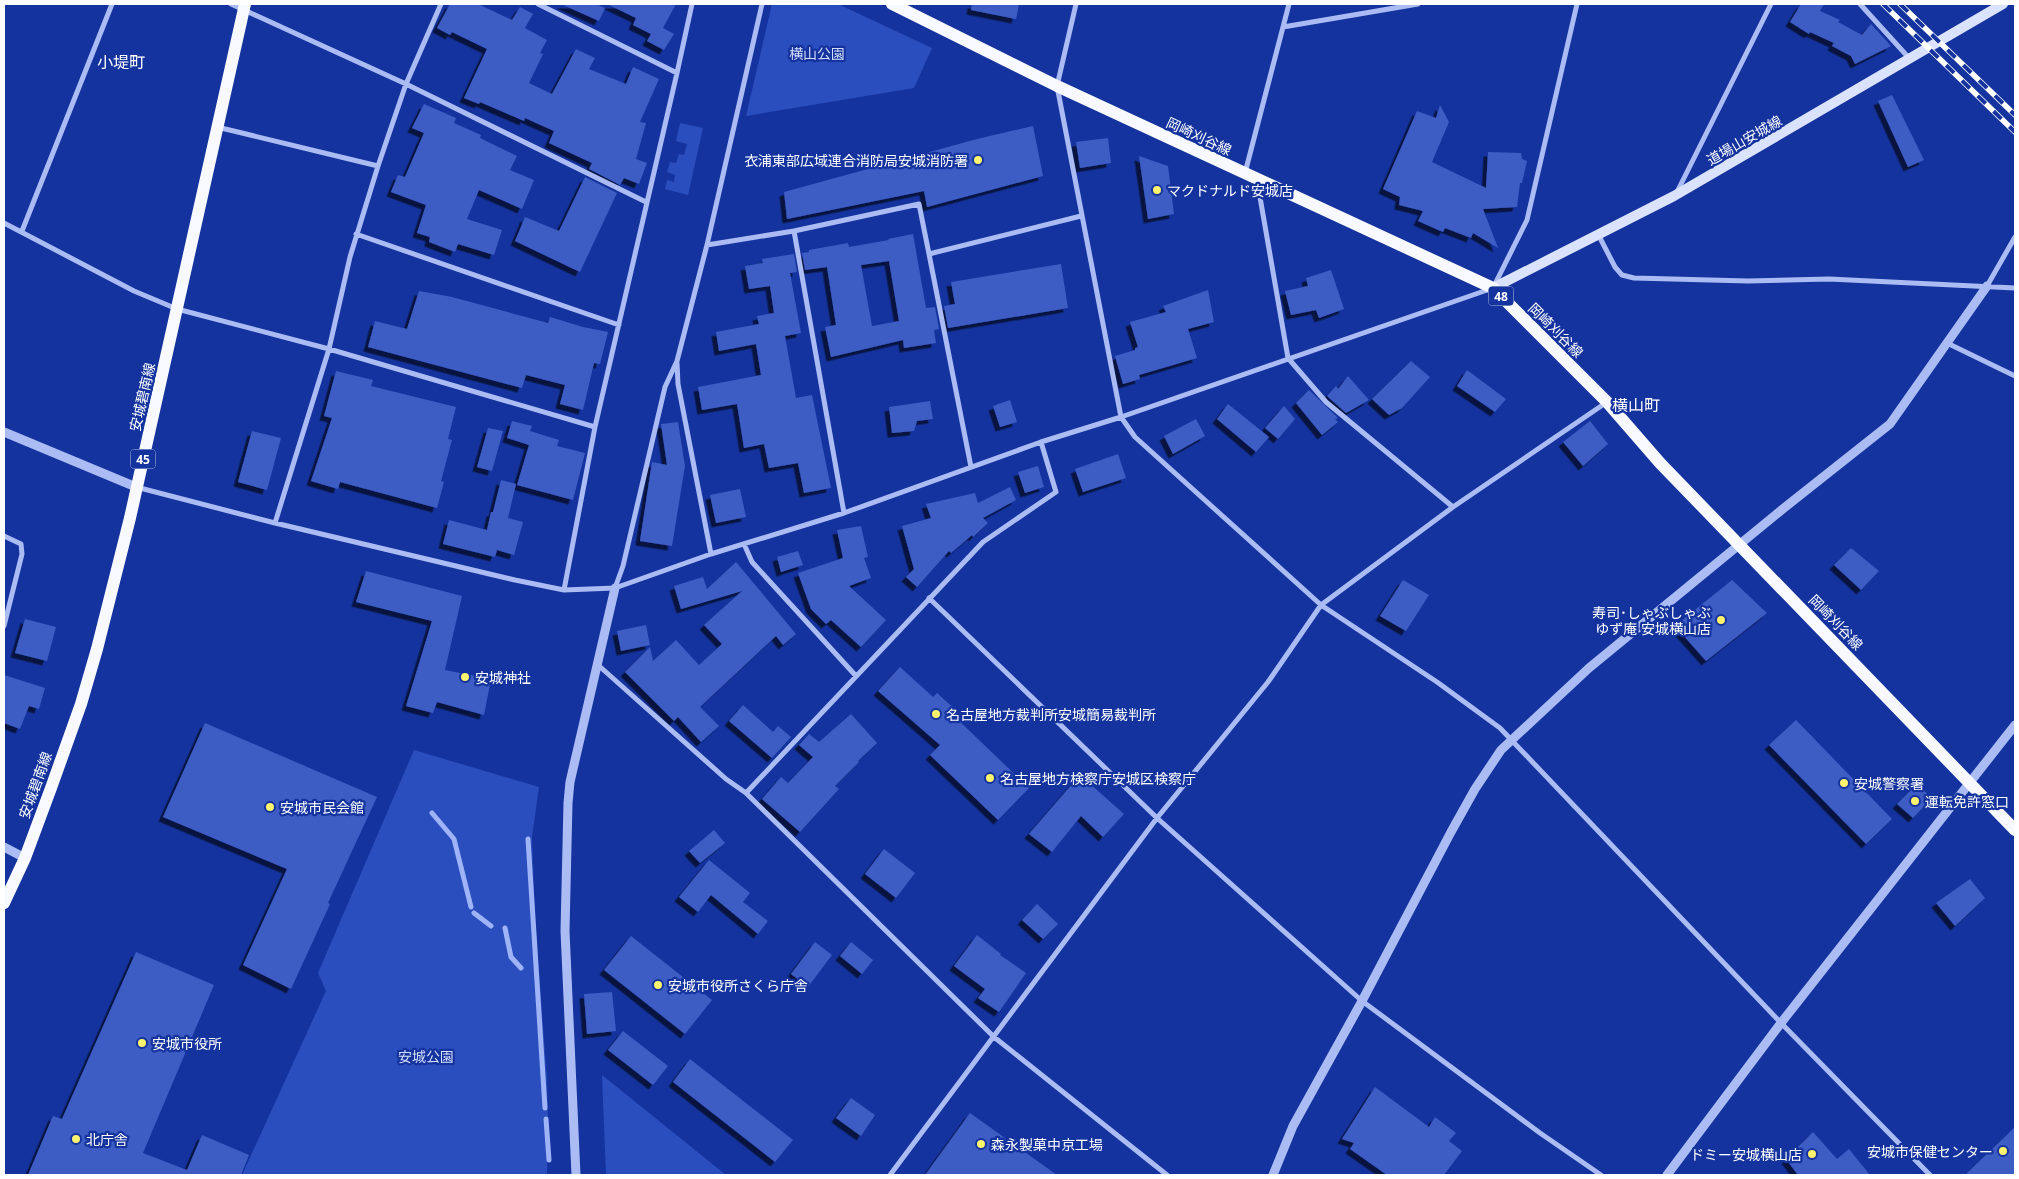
<svg xmlns="http://www.w3.org/2000/svg" width="2019" height="1179" viewBox="0 0 2019 1179" font-family="'Open Sans','Noto Sans JP',sans-serif">
	<defs>
		<filter id="shadow"><feDropShadow dx="-4.5" dy="4.5" stdDeviation="0" flood-color="#0009"/></filter>
	</defs>
	<rect width="100%" height="100%" fill="#14339e"/>
	<path fill="#2b4ebe" d="M772 4H838L932 48 914 88 746 116Z
		M680 123 703 128 688 195 665 189 667 180 674 182 675 175 667 172 670 162 676 163 679 154 684 155 687 144 676 141Z
		M414 750 539 787 532 837 535 917 547 1080 548 1119 547 1175H242L326 991 318 973Z
		M602 1075 726 1175H606Z"/>
	<g fill="none" stroke-linecap="round" stroke-linejoin="round">
		<path stroke="#9eb4f6" stroke-width="5" d="M432 813 454 839 471 907
			M528 839 545 1108
			M474 913 491 926
			M505 928 511 957 521 968
			M546 1119 549 1160"/>
	</g>
	<path fill="#3d5cc4" fill-rule="evenodd" filter="url(#shadow)" d="M450 4H478L512 20 520 7 533 14 525 28 547 40 540 53 543 54 529 83 552 94 576 49 595 58 589 69 626 84 633 67 659 79 640 122 646 123 636 159 647 163 639 184 624 178 620 185 589 169 592 163 549 143 554 131 525 118 524 121 480 102 479 104 464 98 487 49 452 32 450 35 437 28Z
		M561 4H596L605 8 599 21Z
		M607 4H676L663 28 674 34 664 50 647 41 651 34 633 25 636 18Z
		M972 4H1019L1016 19 971 10Z
		M1801 4H1824L1820 11 1840 20 1838 22 1862 35 1871 24 1891 46 1855 64 1851 56 1832 46 1834 43 1810 32 1809 34 1790 22Z
		M1892 95 1924 160 1908 167 1878 101Z
		M424 104 456 118 454 123 481 135 480 138 517 156 510 170 534 180 522 209 479 190 467 219 502 230 494 255 458 244 455 252 429 242 430 237 417 233 426 205 391 192 398 175 405 177 424 133 412 128Z
		M1440 105 1449 122 1432 162 1486 188 1488 152 1521 153 1522 159 1527 161 1522 183H1520L1517 207 1483 209 1498 248 1473 233 1471 238 1445 228 1443 232 1418 221 1423 211 1399 205 1400 197 1383 189 1417 111 1436 118Z
		M1033 126 1043 176 927 207 924 191 787 219 784 192 977 139Z
		M1108 138 1111 163 1080 168 1076 142Z
		M1139 156 1168 166 1174 214 1148 219Z
		M585 177 617 193 580 272 515 241 525 217 559 231Z
		M913 234 926 308 935 307 939 329 934 330 936 343 904 348 903 340 831 357 825 327 836 325 827 267 805 270 802 253 809 252V250L848 243 849 247 889 240 888 239ZM889 261 899 321 872 326 861 265Z
		M794 254 797 272 790 273 801 333 785 336 796 398 812 395 831 488 804 493 798 463 769 468 764 444 744 448 737 404 702 410 698 387 761 375 756 344 719 351 716 332 759 324 757 316 774 313 770 286 749 289 745 266 763 263 762 259Z
		M1061 264 1068 308 948 328 944 306 955 304 951 282Z
		M1331 270 1344 309 1319 318 1316 310 1291 315 1285 291 1308 286 1306 278Z
		M1208 290 1214 322 1188 329 1197 358 1139 375 1140 379 1123 384 1115 356 1135 350V348L1138 347 1130 322 1166 312 1163 306Z
		M419 291 452 297 548 323 550 317 583 327 608 332 600 364 594 363 583 410 560 404 565 385 526 375 522 388 368 347 375 321 407 329Z
		M1411 361 1430 377 1402 408 1389 415 1372 399Z
		M1467 370 1506 399 1495 412 1457 386Z
		M336 371 373 380 371 386 456 407 448 439 452 440 441 481 444 482 437 508 340 482 338 489 311 481 332 418 324 416Z
		M1348 376 1369 400 1346 413 1327 396 1336 386 1338 389Z
		M1309 390 1338 418 1335 419 1338 422 1322 435 1296 403Z
		M1010 400 1017 422 1000 427 993 406Z
		M930 401 933 419 917 421 914 431 892 433 889 407Z
		M1228 404 1269 437 1256 452 1217 419Z
		M1284 406 1295 419 1278 439 1265 428Z
		M1196 419 1205 436 1173 454 1164 436Z
		M512 421 532 426 530 431 559 440 557 446 585 453 573 500 517 485 529 445 507 438Z
		M1590 421 1608 444 1583 466 1563 442Z
		M678 422 685 466 672 546 640 541 652 462 667 465 661 424Z
		M488 428 503 431 492 471 477 467Z
		M252 431 281 438 267 490 238 482Z
		M1118 454 1126 478 1083 492 1075 469Z
		M1038 466 1044 487 1025 493 1018 472Z
		M501 480 516 484 508 518 523 522 514 555 497 550 495 557 443 544 449 520 487 530 491 512H493Z
		M1010 487 1016 500 983 518 988 523 973 537 972 535 951 553 949 551 917 587 906 577 914 569 902 526 931 518 926 504 975 493 978 503Z
		M740 489 746 517 716 523 710 495Z
		M861 526 868 557 864 558 871 578 849 586 886 620 861 647 831 620 826 624 811 609 798 573 843 558 837 530Z
		M1851 548 1879 571 1861 590 1834 565Z
		M798 551 803 565 781 572 777 557Z
		M736 562 796 634 783 645 776 636 700 707 719 726 701 742 678 717 674 721 625 672 650 647 653 661 676 640 699 665 722 644 704 625 742 591 681 609 674 586 703 577 707 589Z
		M366 571 462 596 445 670 491 679 484 715 437 702 433 713 406 706 432 621 356 602Z
		M1403 580 1429 595 1406 631 1380 616Z
		M1732 580 1767 613 1706 661 1675 626Z
		M25 619 56 627 47 661 15 653Z
		M646 625 650 645 621 651 617 631Z
		M900 667 933 697 937 693 957 711 953 715 1029 788 998 820 930 755 940 745 878 691Z
		M4 675 45 688 39 709 29 706 20 729 4 723Z
		M743 705 773 732 778 726 791 737 772 758 729 721Z
		M851 714 877 743 858 761 859 762 835 786 839 789 800 832 762 799 781 777 788 783 813 757 799 745 809 734 819 742Z
		M1796 720 1892 819 1866 844 1769 745Z
		M205 723 377 797 328 903 330 904 291 989 243 965 287 869 163 817Z
		M1080 775 1124 814 1103 837 1081 816 1052 852 1029 834Z
		M1917 784 1932 798 1913 818 1897 804Z
		M714 830 725 843 700 863 689 851Z
		M884 849 915 873 896 898 865 874Z
		M709 860 750 893 743 902 768 921 758 934 711 895 698 912 679 897Z
		M1970 879 1985 898 1955 926 1936 903Z
		M1037 904 1058 924 1043 939 1022 920Z
		M977 935 1001 954 1000 955 1026 973 999 1012 978 998 985 989 954 966Z
		M631 936 712 1000 685 1034 604 970Z
		M815 942 832 955 808 987 791 974Z
		M851 942 873 960 862 974 840 956Z
		M136 952 214 985 143 1153 187 1170 202 1135 249 1155 241 1175H28L53 1116 62 1119Z
		M612 992 616 1031 587 1034 584 994Z
		M623 1031 668 1066 653 1085 608 1050Z
		M690 1059 793 1140 775 1162 673 1082Z
		M1375 1087 1429 1127 1435 1117 1456 1133 1449 1141 1462 1151 1444 1175H1387L1350 1149 1354 1143 1342 1139Z
		M851 1098 875 1115 861 1136 836 1118Z
		M970 1113 1057 1175H925Z
		M2015 1127V1175H1965Z
		M1813 1132 1837 1159 1849 1149 1870 1175H1798L1786 1159Z"/>
	<g fill="none" stroke-linecap="round" stroke-linejoin="round">
		<path stroke="#abbcf4" stroke-width="5" d="M231 4 406 84 646 202
			M538 4 677 73
			M1076 4 1057 86 1121 417 1135 437 1321 605 1437 682 1500 728 1781 1023 1930 1175
			M1860 4 1909 58
			M1283 27 1418 4
			M217 127 378 166
			M1245 173 1289 4
			M1257 180 1288 358 1326 402 1453 507
			M1677 192 1771 4
			M4 223 134 291 177 309 329 349 595 427
			M22 231 112 4
			M794 231 844 513
			M356 234 619 325
			M1599 236 1615 267 1622 275 1634 278 1748 281 1829 279 2015 288
			M707 245 794 231 919 204 929 254 1081 216
			M929 254 971 467
			M1987 286 2015 237
			M1947 343 2015 376
			M677 363 678 384 711 554
			M136 487 275 523 515 580 564 590 615 588 711 554 844 513 1041 442 1121 417 1493 288 1527 220 1577 4
			M275 523 329 349 350 257 378 166 406 84 441 4
			M4 536 21 544 22 554 4 626
			M744 544 752 562 856 676
			M615 588 623 566 665 387 677 361 707 245 762 4
			M564 590 595 427 677 73 692 4
			M929 598 1157 818 1362 1001 1540 1133 1601 1175
			M598 665 726 779 746 793 994 1037 1167 1175
			M746 793 983 542 1056 492 1041 442
			M890 1175 1157 818 1268 682 1321 605 1453 507 1607 402"/>
		<path stroke="#abbcf4" stroke-width="9" d="M4 432 136 487
			M4 847 25 858
			M576 1175 565 931 568 803 570 782 615 588
			M1273 1175 1293 1126 1362 1001 1451 832 1475 789 1501 750 1589 668 1784 508 1890 424 1987 286
			M1667 1175 1781 1023 2015 725"/>
		<path stroke="#dbe2fd" stroke-width="10" d="M1493 288 1674 196 2003 4"/>
		<path stroke="#f8f9ff" stroke-width="12" d="M892 4 1057 86 1493 288 1607 402 1660 463 2015 830
			M4 903 25 858 51 788 81 704 97 649 130 518 245 4"/>
		<defs>
			<path id="rail" d="M1883 4 2015 132
				M1900 4 2015 115"/>
		</defs>
		<use href="#rail" stroke="#fff" stroke-width="5.5"/>
		<use href="#rail" stroke="#14339e" stroke-width="4" stroke-dasharray="11" stroke-linecap="butt"/>
	</g>
	<g fill="#fff46e" stroke="#14339e" stroke-width="2">
		<circle cx="978" cy="160" r="5"/>
		<circle cx="1157" cy="190" r="5"/>
		<circle cx="1721" cy="620" r="5"/>
		<circle cx="465" cy="677" r="5"/>
		<circle cx="936" cy="714" r="5"/>
		<circle cx="990" cy="778" r="5"/>
		<circle cx="1844" cy="783" r="5"/>
		<circle cx="1915" cy="801" r="5"/>
		<circle cx="270" cy="807" r="5"/>
		<circle cx="658" cy="985" r="5"/>
		<circle cx="142" cy="1043" r="5"/>
		<circle cx="76" cy="1139" r="5"/>
		<circle cx="981" cy="1144" r="5"/>
		<circle cx="2003" cy="1151" r="5"/>
		<circle cx="1812" cy="1154" r="5"/>
	</g>
	<g text-anchor="middle" dominant-baseline="central" stroke-width="4.5" stroke-linejoin="round" paint-order="stroke">
		<g fill="#14339e" stroke="#b8c2e2" stroke-width="1">
			<rect x="1488.5" y="286.5" width="25" height="19" rx="4"/>
			<rect x="130.5" y="449.5" width="25" height="19" rx="4"/>
		</g>
		<g font-size="12" font-weight="bold" fill="#fff">
			<text x="1501" y="296">48</text>
			<text x="143" y="459">45</text>
		</g>
		<g font-size="14" fill="#d4defd" stroke="#14339e">
			<text x="817" y="53">横山公園</text>
			<text x="426" y="1056">安城公園</text>
		</g>
		<g font-size="14" fill="#fff" stroke="#14339e">
			<text transform="translate(1199 136) rotate(25)">岡崎刈谷線</text>
			<text transform="translate(1744 140) rotate(-30)">道場山安城線</text>
			<text transform="translate(1556 330) rotate(45)">岡崎刈谷線</text>
			<text transform="translate(142 397) rotate(-77)">安城碧南線</text>
			<text transform="translate(1836 622) rotate(46)">岡崎刈谷線</text>
			<text transform="translate(35 785) rotate(-70)">安城碧南線</text>
		</g>
		<g font-size="14" fill="#fff" stroke="#14339e" text-anchor="start">
			<text x="968" y="160" text-anchor="end">衣浦東部広域連合消防局安城消防署</text>
			<text x="1167" y="190">マクドナルド安城店</text>
			<text x="1711" y="612" text-anchor="end">寿司･しゃぶしゃぶ<tspan x="1711" dy="16">ゆず庵 安城横山店</tspan></text>
			<text x="475" y="677">安城神社</text>
			<text x="946" y="714">名古屋地方裁判所安城簡易裁判所</text>
			<text x="1000" y="778">名古屋地方検察庁安城区検察庁</text>
			<text x="1854" y="783">安城警察署</text>
			<text x="1925" y="801">運転免許窓口</text>
			<text x="280" y="807">安城市民会館</text>
			<text x="668" y="985">安城市役所さくら庁舎</text>
			<text x="152" y="1043">安城市役所</text>
			<text x="86" y="1139">北庁舎</text>
			<text x="991" y="1144">森永製菓中京工場</text>
			<text x="1993" y="1151" text-anchor="end">安城市保健センター</text>
			<text x="1802" y="1154" text-anchor="end">ドミー安城横山店</text>
		</g>
		<g font-size="16" fill="#fff" stroke="#14339e">
			<text x="121" y="62">小堤町</text>
			<text x="1636" y="405">横山町</text>
		</g>
	</g>
	<rect width="2019" height="1179" fill="none" stroke="#ffffff" stroke-width="10"/>
</svg>
